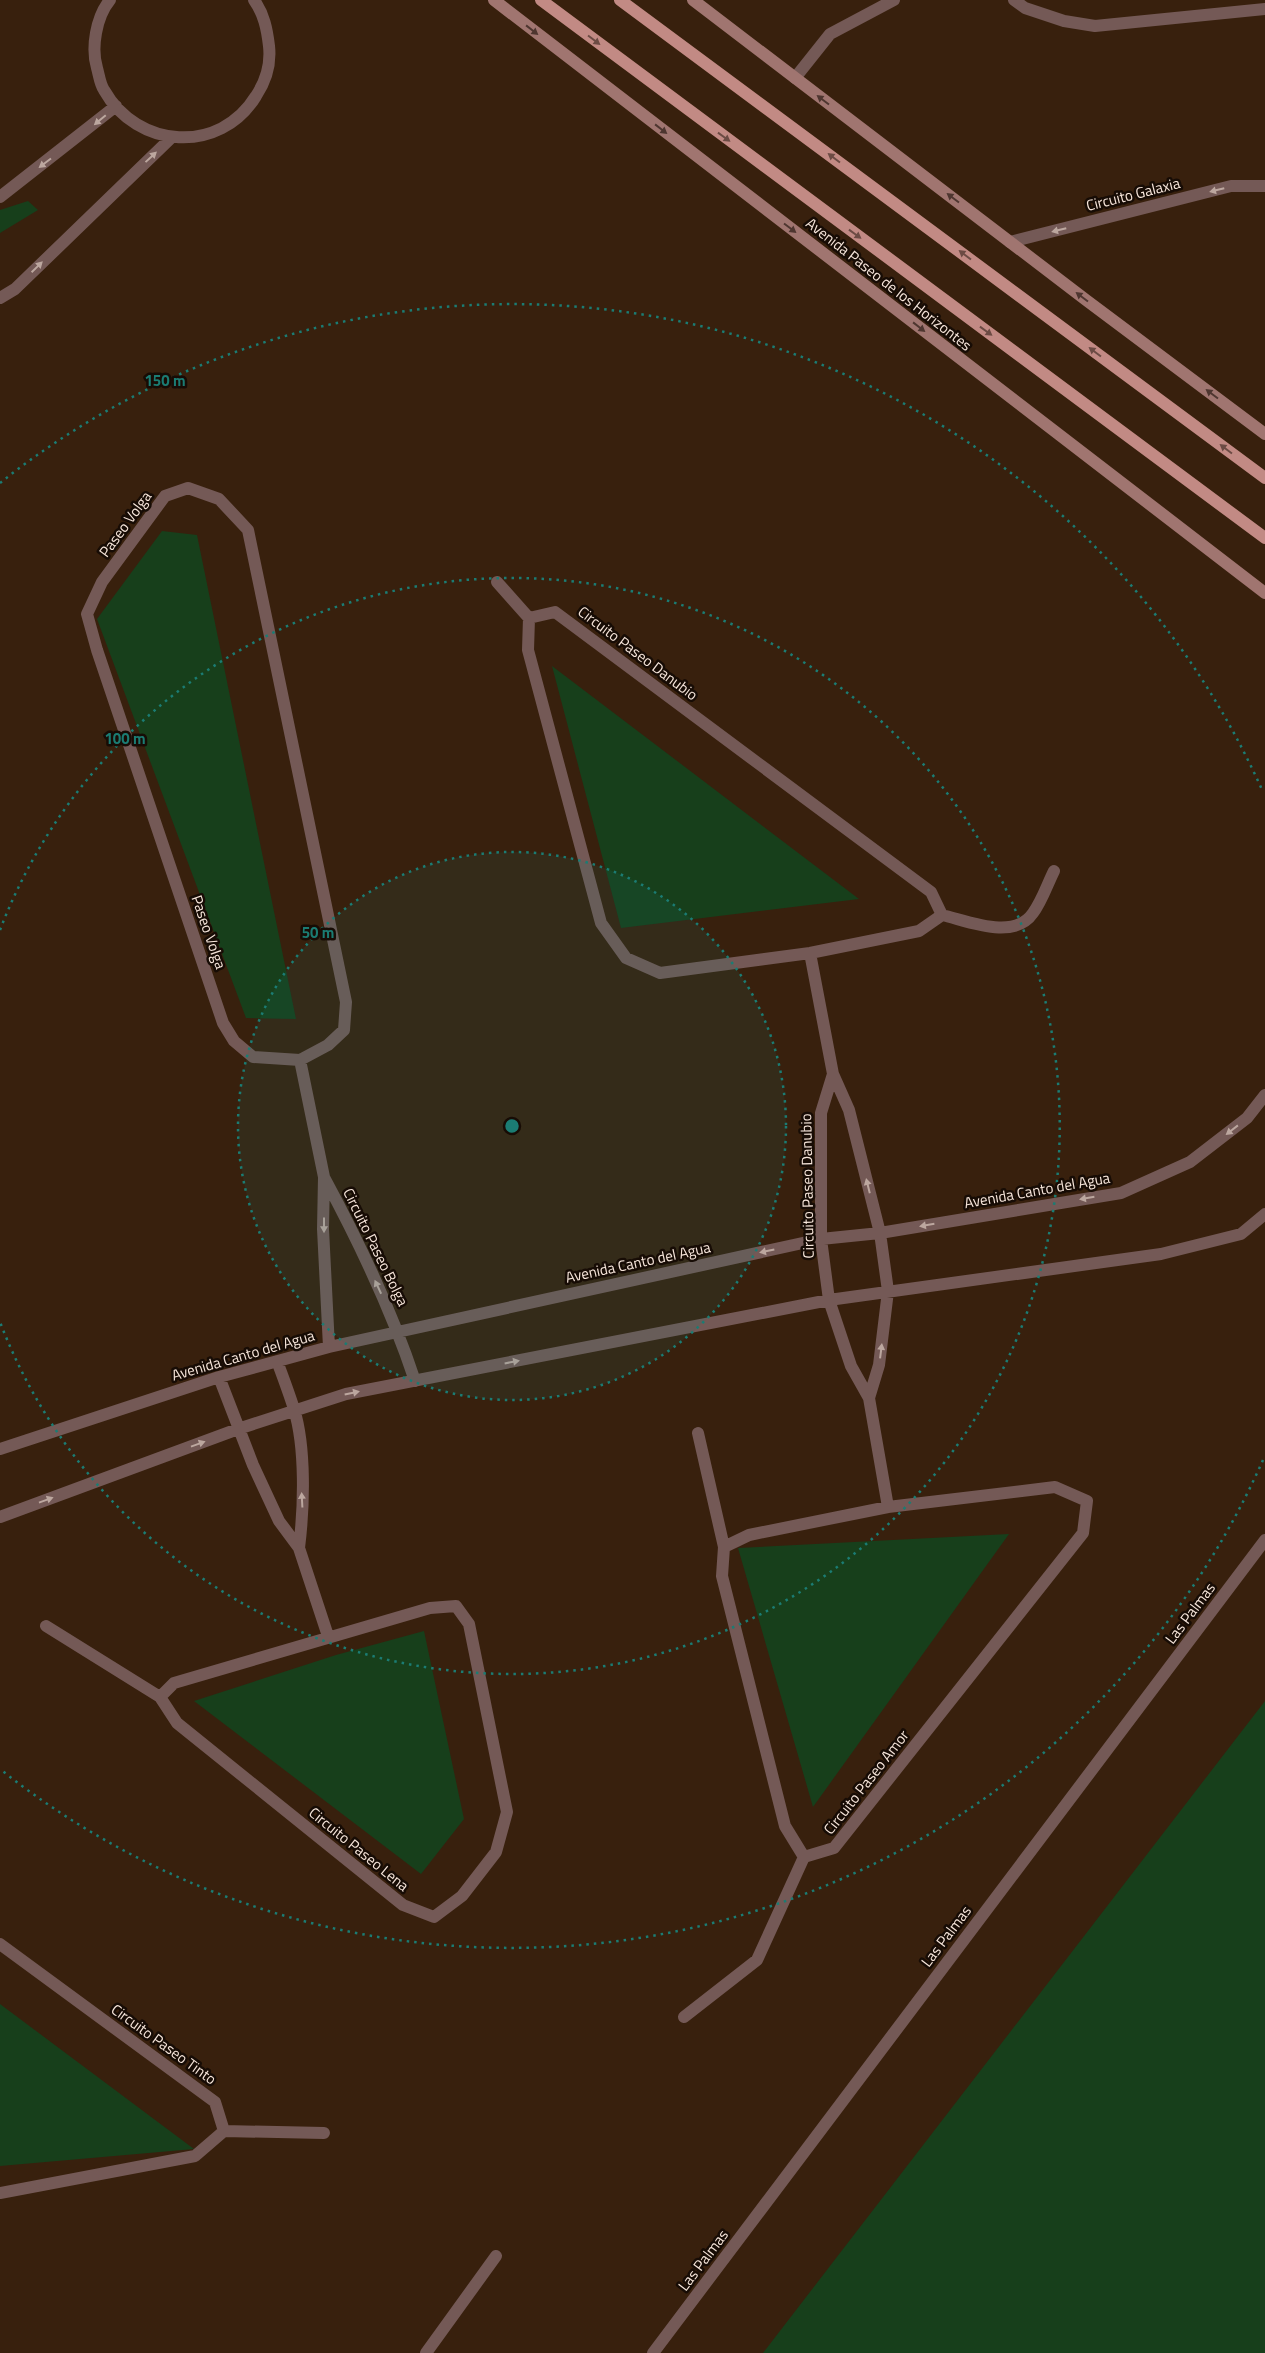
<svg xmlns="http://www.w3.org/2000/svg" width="1265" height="2353" viewBox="0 0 1265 2353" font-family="'Titillium Web',sans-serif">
	<rect width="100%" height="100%" fill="#38200d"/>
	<path fill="#173f1b" d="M28 201 38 210 0 233V210Z
		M162 531 197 535 296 1019 246 1018 97 619Z
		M552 666 859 899 621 928Z
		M1009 1534 813 1807 738 1548Z
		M424 1631 464 1819 421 1874 194 1701 336 1655Z
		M1265 1701V2353H763Z
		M0 2004 194 2149 0 2166Z"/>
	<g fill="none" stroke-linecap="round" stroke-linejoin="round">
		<path stroke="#745956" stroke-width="12" d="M110 0C96 17 91 48 97 68 99 75 100 84 104 90 137 149 220 155 256 96 266 81 271 64 269 46 267 29 264 14 254 0
			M1014 0 1025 8 1064 21 1095 26 1265 9
			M795 78 830 34 894 0
			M0 197 116 106
			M1010 242 1231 186H1265
			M0 298 15 289 171 138
			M188 488 219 499 248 530 346 1002 344 1030 328 1045 300 1060 253 1057 234 1041 223 1023 97 650 87 614 102 582 165 496Z
			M497 582 529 618
			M529 618 528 650 601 923 626 958 660 973 810 953 919 931 942 915
			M529 618 555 612 931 892 942 915
			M942 915C968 921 1014 941 1033 913 1042 901 1047 885 1054 871
			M810 953 833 1074 849 1110 880 1233 888 1291 879 1365 869 1398
			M300 1060 324 1177 323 1229 329 1347
			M833 1074 821 1113V1239L829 1300 851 1366 869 1398 888 1507
			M325 1179C360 1244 392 1311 415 1381
			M277 1361C283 1377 289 1393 294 1409 306 1448 304 1508 299 1548
			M219 1377 253 1465 279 1521 299 1548 328 1636
			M698 1433 724 1547 722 1576 785 1826 804 1857
			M0 1449 219 1377 329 1347 821 1239 880 1233 1121 1193 1190 1162 1247 1118 1265 1095
			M0 1517 238 1429 346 1394 829 1300 1161 1254 1241 1234 1265 1214
			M724 1547 749 1535 888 1507 1055 1487 1087 1501 1083 1533 834 1848 804 1857
			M46 1626 160 1697 177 1723 403 1905 434 1917 462 1896 496 1852 507 1812 469 1624 456 1606 430 1608 174 1683 160 1697
			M0 1944 215 2102 224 2131
			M684 2017 757 1960 804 1857
			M224 2131 324 2133
			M0 2193 195 2156 224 2131
			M426 2353 496 2256
			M653 2353 1265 1540"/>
		<path stroke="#a07570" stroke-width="12" d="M494 0 1265 593
			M693 0 1086 300 1265 434"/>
		<path stroke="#c28a84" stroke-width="12" d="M541 0 1265 538
			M620 0 1265 478"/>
	</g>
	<defs><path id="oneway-solid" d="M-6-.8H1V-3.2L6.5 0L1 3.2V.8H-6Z" transform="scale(1.25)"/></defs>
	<g fill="#4e3630">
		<use href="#oneway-solid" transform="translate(532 30) rotate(38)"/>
		<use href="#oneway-solid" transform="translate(823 100) rotate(-143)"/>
		<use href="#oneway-solid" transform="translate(661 129) rotate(38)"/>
		<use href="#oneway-solid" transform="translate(953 198) rotate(-143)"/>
		<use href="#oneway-solid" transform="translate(790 228) rotate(37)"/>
		<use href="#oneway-solid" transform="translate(1082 297) rotate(-143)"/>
		<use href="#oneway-solid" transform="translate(919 327) rotate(38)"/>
		<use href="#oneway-solid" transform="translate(1212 394) rotate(-143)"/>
	</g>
	<g fill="#6c4b44">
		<use href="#oneway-solid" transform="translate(594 40) rotate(37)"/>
		<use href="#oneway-solid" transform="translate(724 137) rotate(36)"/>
		<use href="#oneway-solid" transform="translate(834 158) rotate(-143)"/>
		<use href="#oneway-solid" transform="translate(855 234) rotate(36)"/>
		<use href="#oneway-solid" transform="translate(965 255) rotate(-143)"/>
		<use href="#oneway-solid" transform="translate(986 331) rotate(36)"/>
		<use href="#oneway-solid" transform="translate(1095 352) rotate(-143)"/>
		<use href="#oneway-solid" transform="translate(1226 449) rotate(-143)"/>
	</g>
	<g fill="#bca79f">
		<use href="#oneway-solid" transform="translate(100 120) rotate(140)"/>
		<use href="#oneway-solid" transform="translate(151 157) rotate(-43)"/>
		<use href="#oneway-solid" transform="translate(45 163) rotate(143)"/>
		<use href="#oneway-solid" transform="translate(1217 190) rotate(166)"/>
		<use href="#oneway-solid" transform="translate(1059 230) rotate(166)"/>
		<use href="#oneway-solid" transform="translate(37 267) rotate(-44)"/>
		<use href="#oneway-solid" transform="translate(1232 1130) rotate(142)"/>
		<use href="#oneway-solid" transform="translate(868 1186) rotate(-104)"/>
		<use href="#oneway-solid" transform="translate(1087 1198) rotate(170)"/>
		<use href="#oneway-solid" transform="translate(324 1225) rotate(90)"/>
		<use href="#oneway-solid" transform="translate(927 1225) rotate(170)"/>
		<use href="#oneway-solid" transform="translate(767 1251) rotate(168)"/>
		<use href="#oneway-solid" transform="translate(378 1287) rotate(-115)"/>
		<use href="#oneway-solid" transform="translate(881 1351) rotate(-83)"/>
		<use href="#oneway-solid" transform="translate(512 1362) rotate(-11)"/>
		<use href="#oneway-solid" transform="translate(352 1393) rotate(-12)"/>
		<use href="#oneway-solid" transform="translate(198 1444) rotate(-20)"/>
		<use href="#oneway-solid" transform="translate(46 1500) rotate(-20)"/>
		<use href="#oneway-solid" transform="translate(302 1500) rotate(-93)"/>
	</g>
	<circle cx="512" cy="1126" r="274" fill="#1b7c73" fill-opacity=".12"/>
	<g fill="none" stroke="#1b7c73" stroke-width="2.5" stroke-dasharray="2.5 5">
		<circle cx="512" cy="1126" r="274"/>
		<path d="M0 930A548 548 0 1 1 0 1322"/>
		<path d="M1263 1460A822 822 0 0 1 0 1769M0 483A822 822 0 0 1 1263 792"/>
	</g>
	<g text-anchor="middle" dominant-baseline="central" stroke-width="5" stroke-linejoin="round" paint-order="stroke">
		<g font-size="15" fill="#f7e6db" stroke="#170c05">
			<text transform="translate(1133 194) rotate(-14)">Circuito Galaxia</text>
			<text transform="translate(889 284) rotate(38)">Avenida Paseo de los Horizontes</text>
			<text transform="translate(125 524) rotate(-54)">Paseo Volga</text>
			<text transform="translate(638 653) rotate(37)">Circuito Paseo Danubio</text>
			<text transform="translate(209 932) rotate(71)">Paseo Volga</text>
			<text transform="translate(807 1186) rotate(-91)">Circuito Paseo Danubio</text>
			<text transform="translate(1037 1190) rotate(-10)">Avenida Canto del Agua</text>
			<text transform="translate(376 1247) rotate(64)">Circuito Paseo Bolga</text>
			<text transform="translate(638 1262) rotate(-12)">Avenida Canto del Agua</text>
			<text transform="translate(243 1355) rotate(-16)">Avenida Canto del Agua</text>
			<text transform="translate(1190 1613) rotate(-53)">Las Palmas</text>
			<text transform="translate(866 1782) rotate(-52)">Circuito Paseo Amor</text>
			<text transform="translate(359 1849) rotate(39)">Circuito Paseo Lena</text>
			<text transform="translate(946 1936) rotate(-53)">Las Palmas</text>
			<text transform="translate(164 2044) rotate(36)">Circuito Paseo Tinto</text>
			<text transform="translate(703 2260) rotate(-53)">Las Palmas</text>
		</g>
	</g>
	<circle cx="512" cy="1126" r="8" fill="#1b7c73" stroke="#170c05" stroke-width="2.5"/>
	<g font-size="15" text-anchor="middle" font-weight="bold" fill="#1b7c73" stroke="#170c05" stroke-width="5" stroke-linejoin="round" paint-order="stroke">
		<text x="165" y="386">150 m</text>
		<text x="125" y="744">100 m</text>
		<text x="318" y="938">50 m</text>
	</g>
</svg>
